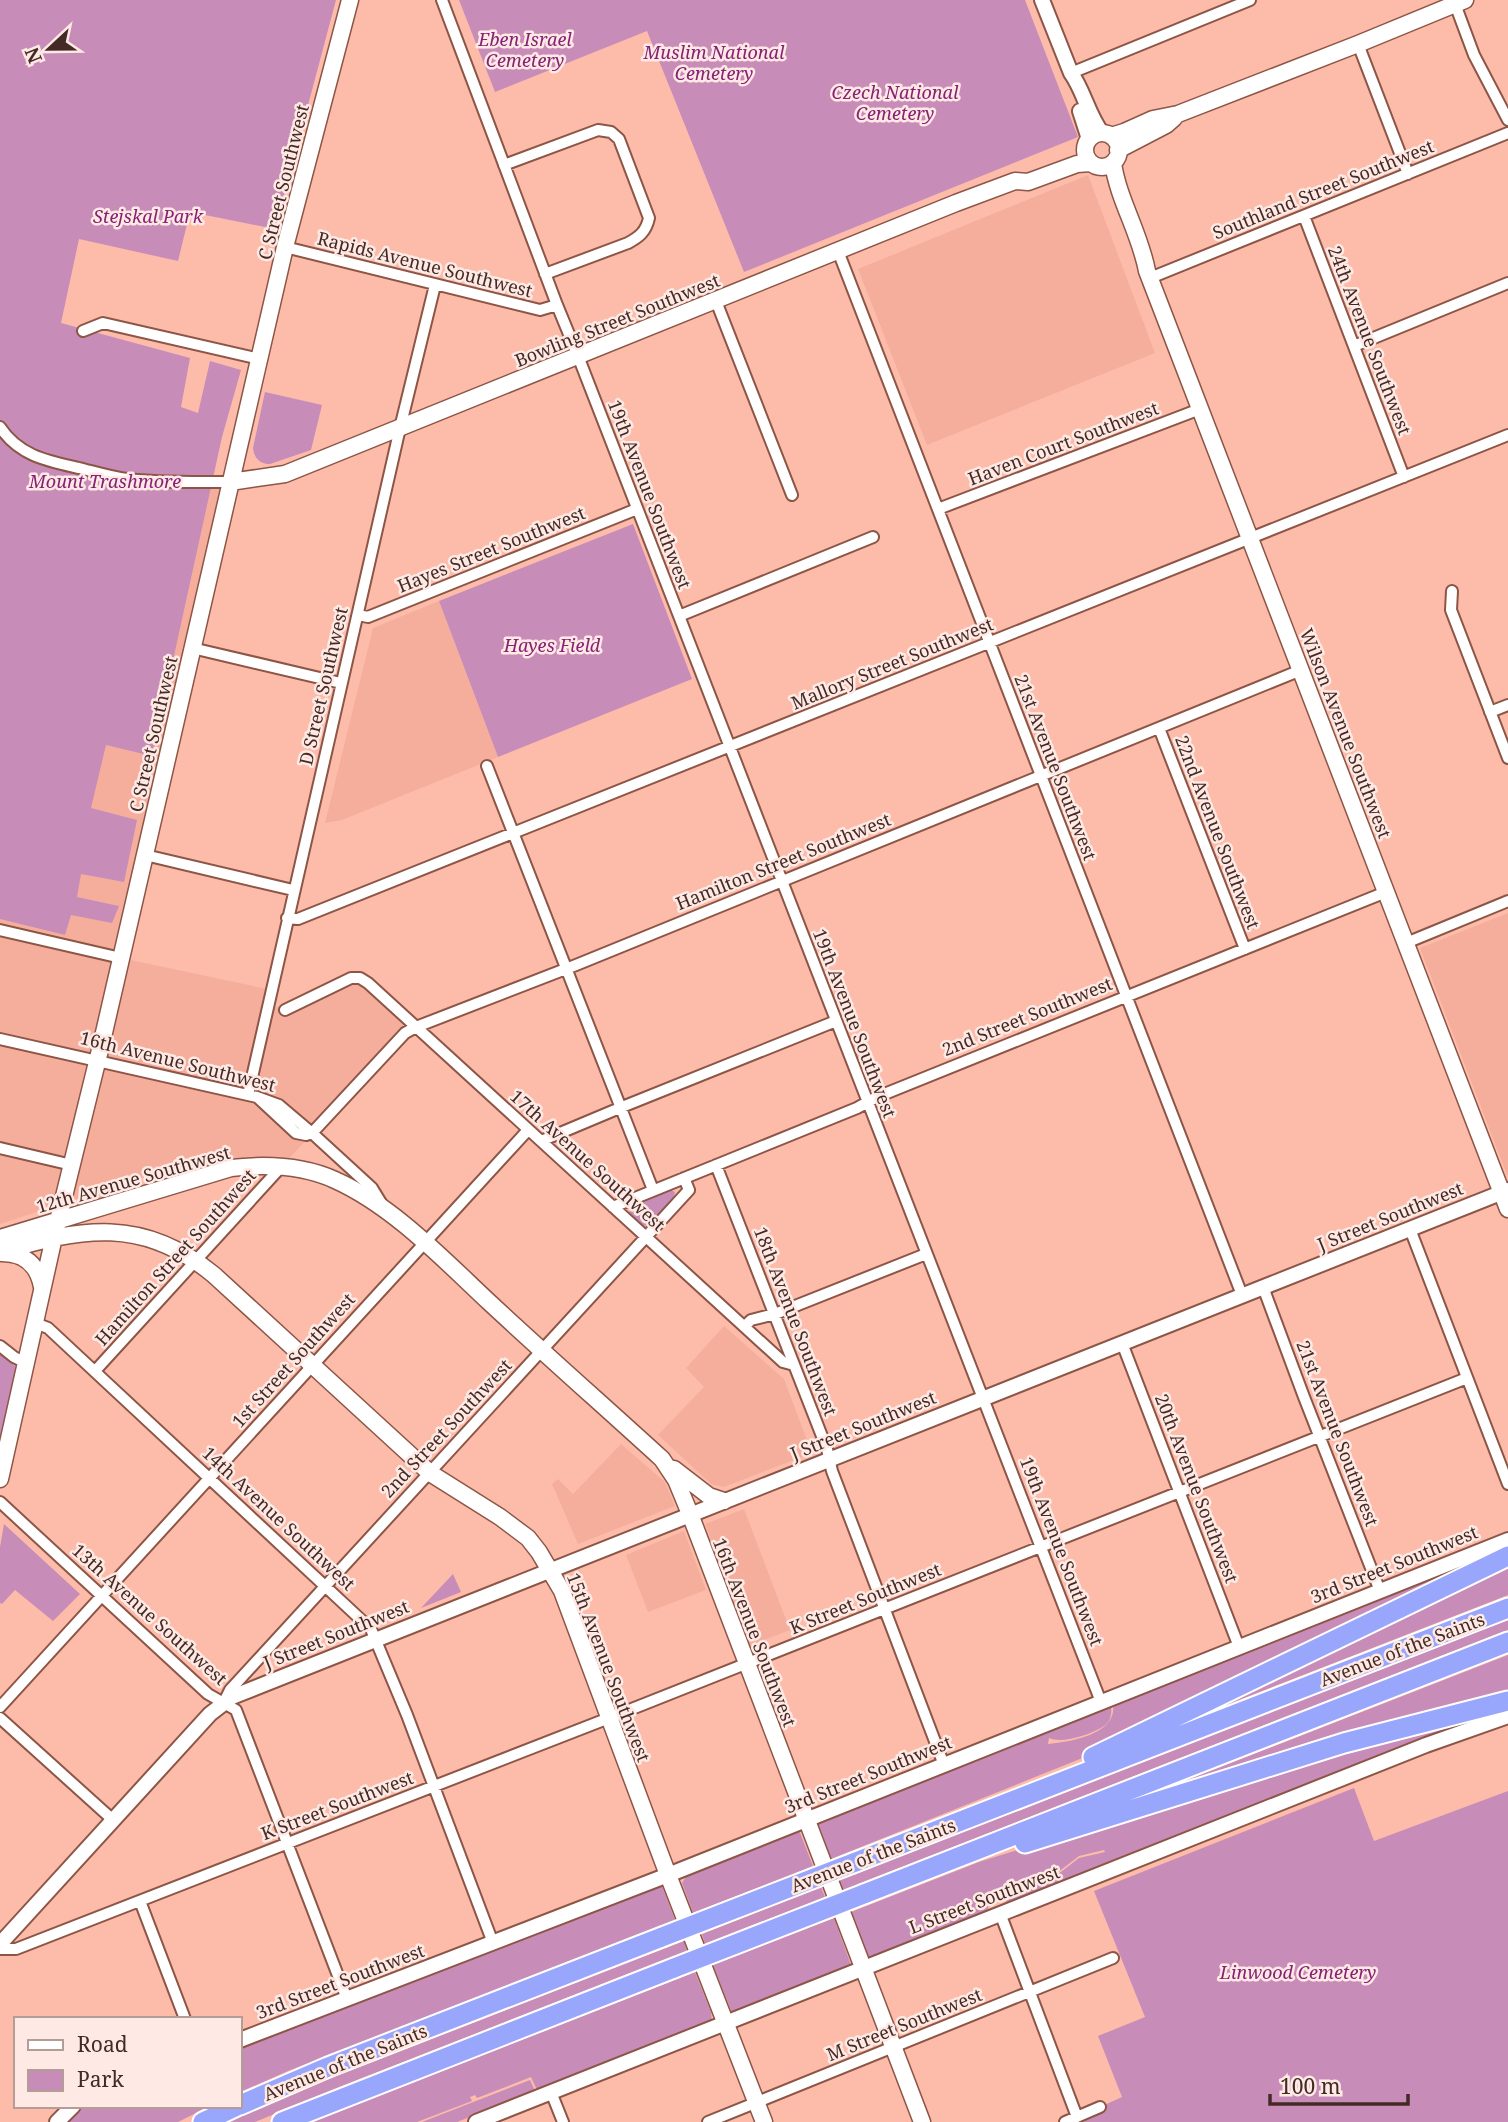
<svg xmlns="http://www.w3.org/2000/svg" width="1508" height="2122" viewBox="0 0 1508 2122" font-family="'Noto Serif',serif">
	<rect width="100%" height="100%" fill="#fdbcaa"/>
	<path fill="#f6ae9c" d="M1088 175 1155 353 927 445 858 269Z
		M0 387 20 440 230 482 121 958 272 990 268 1010 360 978 413 1026 282 1166 148 1176 0 1224Z
		M439 601 498 757 342 820 325 823 373 628Z
		M1508 913V1175H1507L1420 948Z
		M724 1326 784 1379 812 1453 724 1487 711 1484 658 1435 704 1387 686 1368Z
		M621 1444 665 1482 675 1506 578 1544 552 1484 558 1479 573 1494Z
		M744 1509 790 1630 751 1645 705 1524Z
		M684 1531 706 1590 648 1612 626 1555Z"/>
	<path fill="#c88cb9" d="M0 0H336L275 229 190 212 178 261 79 239 61 323 190 358 181 407 198 413 210 361 241 370 222 437 152 756 106 745 91 808 137 820 124 882 81 874 77 897 119 906 112 923 71 915 65 935 0 919Z
		M459 0H1025L1078 137 744 272 647 31 495 92Z
		M265 392 322 405 311 450 270 464C260 464 254 458 253 448Z
		M633 524 692 679 498 757 439 601Z
		M671 1190 675 1192 674 1197 647 1226 642 1225 629 1214 631 1206Z
		M0 1353 15 1366 16 1371 0 1442Z
		M4 1524 80 1594 53 1621 15 1590 2 1604 0 1603V1547Z
		M1508 1551 1080 1759 831 1859 818 1823 1111 1705C1112 1713 1111 1721 1104 1726 1091 1735 1061 1744 1049 1738L1048 1744C1068 1742 1118 1735 1113 1704L1483 1556Z
		M1508 1560V1595L1175 1725Z
		M453 1574 461 1592 421 1608Z
		M1508 1620V1630L843 1890 839 1880Z
		M1508 1655V1697L1156 1792Z
		M1508 1712 1316 1782 1007 1903 1005 1898 1052 1879 1079 1858 1105 1852 1104 1850 1079 1856 1053 1876 987 1903 989 1911 872 1957 869 1958 867 1953 851 1912 979 1862 1182 1798 1394 1733Z
		M1354 1788 1374 1841 1508 1791V2122H1067L1122 2097 1098 2036 1145 2017 1094 1891Z
		M799 1830 813 1866 693 1913 682 1883 687 1875Z
		M662 1886 675 1920 288 2071 240 2092V2047Z
		M821 1887 825 1897 705 1944 702 1934Z
		M834 1918 851 1965 732 2013 713 1965Z
		M684 1941 687 1951 342 2086 255 2122H228L339 2075Z
		M695 1972 711 2012 712 2021 537 2090 531 2077 477 2098 475 2095 470 2097 472 2101 417 2122H311Z
		M530 2080 535 2091 457 2122H422Z
		M88 2106H210L178 2122H65L75 2112Z"/>
	<g fill="none" stroke-linecap="round" stroke-linejoin="round">
		<defs>
			<path id="minor" d="M442 0 557 305 578 356 1101 1702
				M1455 4 1474 55 1508 120
				M1358 44 1408 174
				M1071 73 1250 0
				M504 165 598 130 611 132 619 139 649 218C646 232 639 237 628 243L545 274
				M1304 216 1404 477
				M285 247 540 310 557 305
				M838 251 1242 1295
				M1150 278 1508 133
				M716 301 792 495
				M83 331 103 323 260 359
				M1354 346 1508 283
				M0 427C19 456 48 461 79 468 95 472 111 477 127 479 161 483 196 482 230 482
				M938 509 1200 409
				M1452 591 1451 610 1508 758
				M358 615 368 617 637 509
				M679 616 873 537
				M192 648 341 683
				M1490 712 1508 705
				M1159 728 1245 949
				M487 766 653 1190
				M145 855 293 890
				M287 918 298 919 1508 435
				M0 930 121 958
				M1406 943 1508 901
				M285 1010 351 978H360L368 983 783 1362 794 1365
				M0 1039 257 1097 279 1105 312 1133 372 1188 383 1206
				M248 1095 400 428 435 285
				M257 1097 296 1133 306 1135 312 1133 405 1033 416 1027 576 965 1301 670
				M541 1141 622 1107 836 1021
				M0 1148 72 1165
				M716 1165 827 1449 832 1471 944 1765
				M613 1207 857 1108 877 1097 1386 892
				M1410 1229 1508 1484
				M1263 1287 1304 1397 1380 1591
				M35 1323 48 1328 371 1629 407 1715 493 1943
				M745 1326 751 1320 775 1314 926 1254
				M1122 1343 1239 1647
				M0 1346 14 1357 26 1363
				M95 1371 282 1166
				M0 1502 208 1694 236 1710 347 1999
				M224 1702 230 1690 689 1190 684 1178
				M0 1707 528 1130
				M0 1718 113 1820
				M140 1901 185 2019
				M1000 1913 1077 2117
				M0 1949H16L609 1718 1467 1378
				M551 2092 563 2122
				M708 2122 1113 1958
				M1065 2122 1100 2107"/>
			<path id="tertiary" d="M1042 0 1071 73C1084 91 1088 115 1102 133
				M1080 111 1089 139
				M0 1944 210 1714 232 1697 1508 1190
				M240 2040 668 1875 1508 1540
				M57 2122 73 2106
				M476 2122 1426 1745 1508 1716"/>
			<path id="secondary" d="M1085 150a17 17 0 1 1 34 0a17 17 0 1 1-34 0Z
				M1111 136 1124 132 1153 119 1178 114 1358 44 1465 0
				M1118 150 1166 125 1174 118
				M1113 163C1118 199 1140 233 1147 271L1508 1209
				M230 482 285 474 956 203 1015 181 1028 182 1077 164 1091 163
				M0 1238 231 1168C266 1164 302 1165 335 1180 393 1206 443 1259 489 1302 546 1355 605 1407 662 1459L676 1480 690 1514 922 2122
				M0 1252C81 1228 143 1216 214 1275L430 1473 500 1517 528 1538 539 1552 562 1591 668 1875 764 2122
				M2 1253C25 1253 38 1265 42 1287
				M674 1469 709 1496 724 1501
				M0 1479 54 1237 100 1050 285 247 350 0"/>
			<path id="motorway" d="M1093 1757 1508 1556
				M1025 1843 1344 1743 1508 1701
				M853 1863 1508 1608
				M864 1894 1508 1642
				M240 2105 328 2067 662 1937
				M203 2122 237 2106
				M282 2122 674 1968"/>
		</defs>
		<use href="#minor" stroke="#8d5546" stroke-width="14"/>
		<use href="#tertiary" stroke="#8d5546" stroke-width="18"/>
		<use href="#secondary" stroke="#8d5546" stroke-width="19"/>
		<use href="#motorway" stroke="#fff" stroke-width="23"/>
		<use href="#minor" stroke="#fff" stroke-width="10"/>
		<use href="#tertiary" stroke="#fff" stroke-width="14"/>
		<use href="#secondary" stroke="#fff" stroke-width="16"/>
		<use href="#motorway" stroke="#98a7fc" stroke-width="19"/>
		<defs>
			<path id="motorway-bridge" d="M662 1937 853 1863
				M674 1968 864 1894"/>
		</defs>
		<use href="#motorway-bridge" stroke="#fff" stroke-width="23" stroke-linecap="butt"/>
		<use href="#motorway-bridge" stroke="#98a7fc" stroke-width="19"/>
	</g>
	<g text-anchor="middle" dominant-baseline="central" stroke-width="5" stroke-linejoin="round" paint-order="stroke">
		<g font-size="18" font-style="italic" fill="#862176" stroke="#fee9e4">
			<text x="525" y="39">Eben Israel<tspan x="525" dy="21">Cemetery</tspan></text>
			<text x="714" y="52">Muslim National<tspan x="714" dy="21">Cemetery</tspan></text>
			<text x="895" y="92">Czech National<tspan x="895" dy="21">Cemetery</tspan></text>
			<text x="148" y="216">Stejskal Park</text>
			<text x="105" y="481">Mount Trashmore</text>
			<text x="552" y="645">Hayes Field</text>
			<text x="1298" y="1972">Linwood Cemetery</text>
		</g>
		<g font-size="18" fill="#442a24" stroke="#fee9e4">
			<text transform="translate(283 182) rotate(-76)">C Street Southwest</text>
			<text transform="translate(1323 189) rotate(-22)">Southland Street Southwest</text>
			<text transform="translate(425 264) rotate(14)">Rapids Avenue Southwest</text>
			<text transform="translate(617 320) rotate(-22)">Bowling Street Southwest</text>
			<text transform="translate(1370 340) rotate(69)">24th Avenue Southwest</text>
			<text transform="translate(1063 443) rotate(-21)">Haven Court Southwest</text>
			<text transform="translate(650 494) rotate(69)">19th Avenue Southwest</text>
			<text transform="translate(491 549) rotate(-22)">Hayes Street Southwest</text>
			<text transform="translate(892 663) rotate(-22)">Mallory Street Southwest</text>
			<text transform="translate(323 686) rotate(-77)">D Street Southwest</text>
			<text transform="translate(1346 733) rotate(69)">Wilson Avenue Southwest</text>
			<text transform="translate(153 734) rotate(-77)">C Street Southwest</text>
			<text transform="translate(1056 767) rotate(69)">21st Avenue Southwest</text>
			<text transform="translate(1218 832) rotate(69)">22nd Avenue Southwest</text>
			<text transform="translate(783 861) rotate(-22)">Hamilton Street Southwest</text>
			<text transform="translate(1027 1016) rotate(-22)">2nd Street Southwest</text>
			<text transform="translate(855 1023) rotate(69)">19th Avenue Southwest</text>
			<text transform="translate(178 1061) rotate(14)">16th Avenue Southwest</text>
			<text transform="translate(588 1160) rotate(42)">17th Avenue Southwest</text>
			<text transform="translate(133 1179) rotate(-16)">12th Avenue Southwest</text>
			<text transform="translate(1390 1216) rotate(-22)">J Street Southwest</text>
			<text transform="translate(175 1257) rotate(-48)">Hamilton Street Southwest</text>
			<text transform="translate(796 1321) rotate(69)">18th Avenue Southwest</text>
			<text transform="translate(293 1360) rotate(-48)">1st Street Southwest</text>
			<text transform="translate(863 1425) rotate(-22)">J Street Southwest</text>
			<text transform="translate(446 1428) rotate(-47)">2nd Street Southwest</text>
			<text transform="translate(1338 1433) rotate(69)">21st Avenue Southwest</text>
			<text transform="translate(1197 1488) rotate(69)">20th Avenue Southwest</text>
			<text transform="translate(279 1518) rotate(43)">14th Avenue Southwest</text>
			<text transform="translate(1062 1551) rotate(69)">19th Avenue Southwest</text>
			<text transform="translate(1394 1564) rotate(-22)">3rd Street Southwest</text>
			<text transform="translate(865 1598) rotate(-22)">K Street Southwest</text>
			<text transform="translate(150 1614) rotate(42)">13th Avenue Southwest</text>
			<text transform="translate(755 1632) rotate(69)">16th Avenue Southwest</text>
			<text transform="translate(336 1634) rotate(-22)">J Street Southwest</text>
			<text transform="translate(1402 1649) rotate(-21)">Avenue of the Saints</text>
			<text transform="translate(609 1667) rotate(69)">15th Avenue Southwest</text>
			<text transform="translate(868 1774) rotate(-22)">3rd Street Southwest</text>
			<text transform="translate(337 1805) rotate(-21)">K Street Southwest</text>
			<text transform="translate(873 1855) rotate(-21)">Avenue of the Saints</text>
			<text transform="translate(984 1899) rotate(-21)">L Street Southwest</text>
			<text transform="translate(340 1981) rotate(-21)">3rd Street Southwest</text>
			<text transform="translate(904 2024) rotate(-22)">M Street Southwest</text>
			<text transform="translate(345 2062) rotate(-22)">Avenue of the Saints</text>
		</g>
	</g>
	<rect x="14" y="2017" width="228" height="91" fill="#fee9e4" stroke="#b49d97" stroke-width="2"/>
	<rect x="28" y="2040" width="35" height="10" fill="#ffffff" stroke="#b49d97" stroke-width="2"/>
	<text x="77" y="2052" font-size="21" fill="#442a24">Road</text>
	<rect x="28" y="2070" width="35" height="21" fill="#c88cb9" stroke="#b49d97" stroke-width="2"/>
	<text x="77" y="2087" font-size="21" fill="#442a24">Park</text>
	<g transform="translate(49 49) rotate(248)" stroke="#fee9e4" stroke-width="5" paint-order="stroke">
	<path d="M0-5L12 26L0 18L-12 26Z" fill="#442a24"/>
	<text y="-10" font-size="19" font-weight="bold" text-anchor="middle" fill="#442a24">N</text>
	</g>
	<path d="M1270 2094v10h138v-10" fill="none" stroke="#442a24" stroke-width="3.5"/>
	<text x="1280" y="2094" font-size="21" fill="#442a24" stroke="#fee9e4" stroke-width="5" paint-order="stroke">100 m</text>
</svg>
